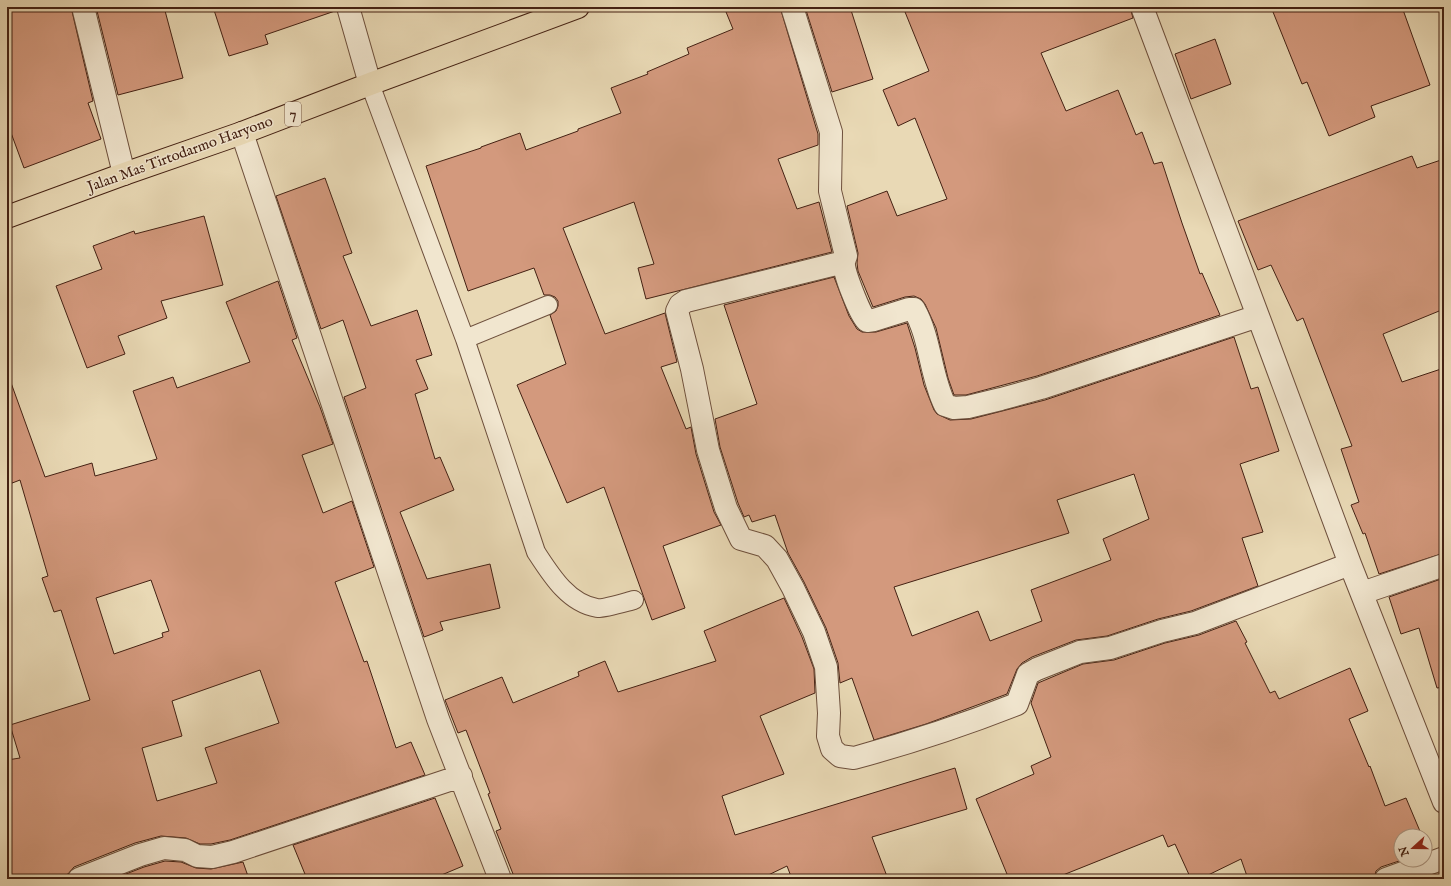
<svg xmlns="http://www.w3.org/2000/svg" width="1451" height="886" viewBox="0 0 1451 886" font-family="'IM FELL English',serif">
	<rect width="100%" height="100%" fill="#e9d9b5"/>
	<filter id="stains"><feTurbulence type="fractalNoise" baseFrequency=".005" numOctaves="4"/><feColorMatrix values="0 0 0 0 .2 0 0 0 0 .09 0 0 0 0 .02 0 0 0 .5 -.17"/></filter>
	<radialGradient id="worn" r=".72"><stop offset=".6" stop-color="#630" stop-opacity="0"/><stop offset="1" stop-color="#630" stop-opacity=".3"/></radialGradient>
	<path fill="#d3997d" stroke="#442113" fill-rule="evenodd" d="M7 7H71L93 101 88 103 101 139 24 168 7 122Z
		M96 7H164L183 78 118 95Z
		M213 7H334L335 11 265 35 268 44 229 56Z
		M724 7H780L818 134V145L778 159 797 209 819 202 832 252 646 299 638 268 654 264 634 202 563 228 605 334 665 313 677 362 661 367 686 429 691 427 696 454 714 512 721 525 663 546 685 608 652 620 604 487 567 503 517 385 566 364 550 315 556 311 558 306V301L555 297 550 295H544L534 268 468 291 426 166 481 148V147L520 133 526 150 578 131V129L621 113 611 88 648 74 647 72 689 54 687 48 733 29Z
		M805 7H850L873 79 832 92Z
		M903 7H1130L1133 18 1041 53 1066 111 1118 90 1136 135 1142 132 1154 164 1162 162 1182 223 1200 274 1202 273 1220 315 1037 376 966 395H954L948 378 936 328 925 304 921 299 914 296 905 297 873 307 858 271 857 263 858 253 847 206 887 191 897 216 947 199 915 118 898 126 883 90 929 71Z
		M1271 7H1402L1430 85 1371 106 1375 117 1329 136 1307 82 1302 84Z
		M1215 39 1231 84 1191 99 1175 54Z
		M1412 156 1417 168 1444 159V309L1383 334 1402 382 1444 368V553L1379 574 1365 533 1363 534 1351 505 1359 502 1341 449 1352 446 1303 318 1297 321 1271 265 1258 270 1238 221Z
		M325 178 352 253 343 256 371 326 417 310 432 355 416 360 428 389 415 394 435 459 440 457 454 490 400 512 427 579 490 564 500 608 440 622 443 630 424 637 344 397 366 388 343 320 321 329 276 196Z
		M204 216 223 285 161 301 167 318 118 336 125 354 87 368 56 286 102 269 93 246 134 231 135 234Z
		M834 277 849 316 857 329 862 332H876L907 323 915 348 924 385 934 410 937 414 950 420 971 419 1045 400 1234 337 1251 389 1258 387 1279 451 1240 464 1263 532 1242 538 1258 586 1191 611 1158 619 1107 636 1076 640 1032 657 1022 663 1017 669 1007 694 926 724 874 740 852 678 840 683 838 663 826 628 804 582 788 553 775 515 752 522 749 515 744 517 738 503 720 447 715 419 757 404 724 305ZM1134 474 1149 519 1103 539 1111 560 1031 590 1042 621 990 641 978 611 912 636 894 587 1069 533 1057 500Z
		M278 281 297 338 292 340 320 407 333 444 302 455 323 513 352 501 374 567 335 582 364 662 367 661 396 748 411 742 425 775 230 840 211 844H200L186 838 161 836 135 843 74 867 68 874 53 879H7V760L20 758 10 725 90 700 61 610 54 612 42 578 48 576 20 480 7 485V381L10 380 45 477 92 463 95 476 157 459 133 391 173 377 177 388 250 362 226 302ZM151 580 169 631 162 633 163 637 114 654 96 598ZM260 670 279 723 205 748 217 783 157 801 142 748 182 736 172 701Z
		M1444 578V687L1437 688 1419 628 1401 634 1389 597Z
		M784 598 802 637 814 669 815 693 760 716 784 774 722 796 735 835 955 768 967 809 872 837 888 879H792L787 866 760 879H515L496 831 501 829 488 794 490 793 466 730 458 733 445 700 502 677 513 703 579 676 578 672 605 661 618 692 716 661 704 631Z
		M1236 621 1247 642 1245 643 1270 693 1275 691 1279 699 1350 668 1368 711 1349 719 1369 767 1370 766 1385 806 1406 798 1422 836H1401L1402 860 1381 867 1376 871 1374 879H1248L1241 859 1200 879H1191L1175 844 1168 847 1163 835 1053 879H1009L976 799 1034 774 1031 766 1051 757 1031 703 1038 683 1083 664 1114 660 1165 643 1199 635Z
		M435 798 463 866 432 879H307L293 845Z
		M165 861 181 862 196 868 211 869 243 862 249 879H113L144 867Z"/>
	<g fill="none" stroke-linecap="round" stroke-linejoin="round">
		<defs>
			<path id="service" d="M370 84 465 339 536 552C551 575 568 603 597 608 603 609 626 602 634 600
				M465 339 548 305"/>
			<path id="minor" d="M83 7 124 174
				M348 7 370 84
				M792 7 831 132 830 191 846 256C846 256 844 261 844 262 843 271 860 315 867 321L874 320 909 309H914C931 339 930 375 945 405L954 408 968 407 1001 399 1041 388 1258 316
				M1142 7 1258 316 1350 564 1444 802
				M242 133 438 719 500 879
				M844 262 686 301 680 305 677 311 692 369 708 450 726 508 741 539 765 546 777 559 793 588 814 632 826 667 829 713 828 736 832 749 840 756 854 758C909 743 964 725 1017 704L1028 674 1037 669 1080 652 1110 648 1162 631 1195 623 1350 564
				M1362 593 1444 565
				M79 879 140 855 164 848 185 850 197 856 212 857 233 852 461 776
				M1386 879 1444 858"/>
			<path id="trunk" d="M7 217 124 174 242 133 370 84 578 7"/>
		</defs>
		<use href="#service" stroke="#6d4f3c" stroke-width="20"/>
		<use href="#minor" stroke="#6d4f3c" stroke-width="24"/>
		<use href="#trunk" stroke="#442113" stroke-width="24"/>
		<use href="#service" stroke="#f1e6cf" stroke-width="18"/>
		<use href="#minor" stroke="#f1e6cf" stroke-width="22"/>
		<use href="#trunk" stroke="#e9d9b5" stroke-width="22"/>
	</g>
	<g text-anchor="middle" dominant-baseline="central" stroke-width="3" stroke-linejoin="round" paint-order="stroke">
		<rect fill="#f1e6cf" stroke="#785c4b" stroke-width="1" x="285" y="102" width="16" height="24" rx="3"/>
		<g font-size="14" font-weight="bold" fill="#442113">
			<text x="293" y="114">7</text>
		</g>
		<g font-size="15" fill="#442113" stroke="#f1e6cf">
			<text transform="translate(180 154) rotate(-20)">Jalan Mas Tirtodarmo Haryono</text>
		</g>
	</g>
	<rect width="1451" height="886" fill="none" stroke="#e9d9b5" stroke-width="24"/>
	<rect x="8" y="8" width="1435" height="870" fill="none" stroke="#442113" stroke-width="2"/>
	<rect x="12" y="12" width="1427" height="862" fill="none" stroke="#442113"/>
	<g transform="translate(1413 848) rotate(249)"><circle r="19" fill="#f1e6cf" stroke="#ac9784"/>
	<path d="M0-3L7 15L0 10L-7 15Z" fill="#8f2418"/>
	<text y="-6" font-size="11" font-weight="bold" text-anchor="middle" fill="#442113">N</text>
	</g>
	<rect width="100%" height="100%" filter="url(#stains)"/>
	<rect width="100%" height="100%" fill="url(#worn)"/>
</svg>
